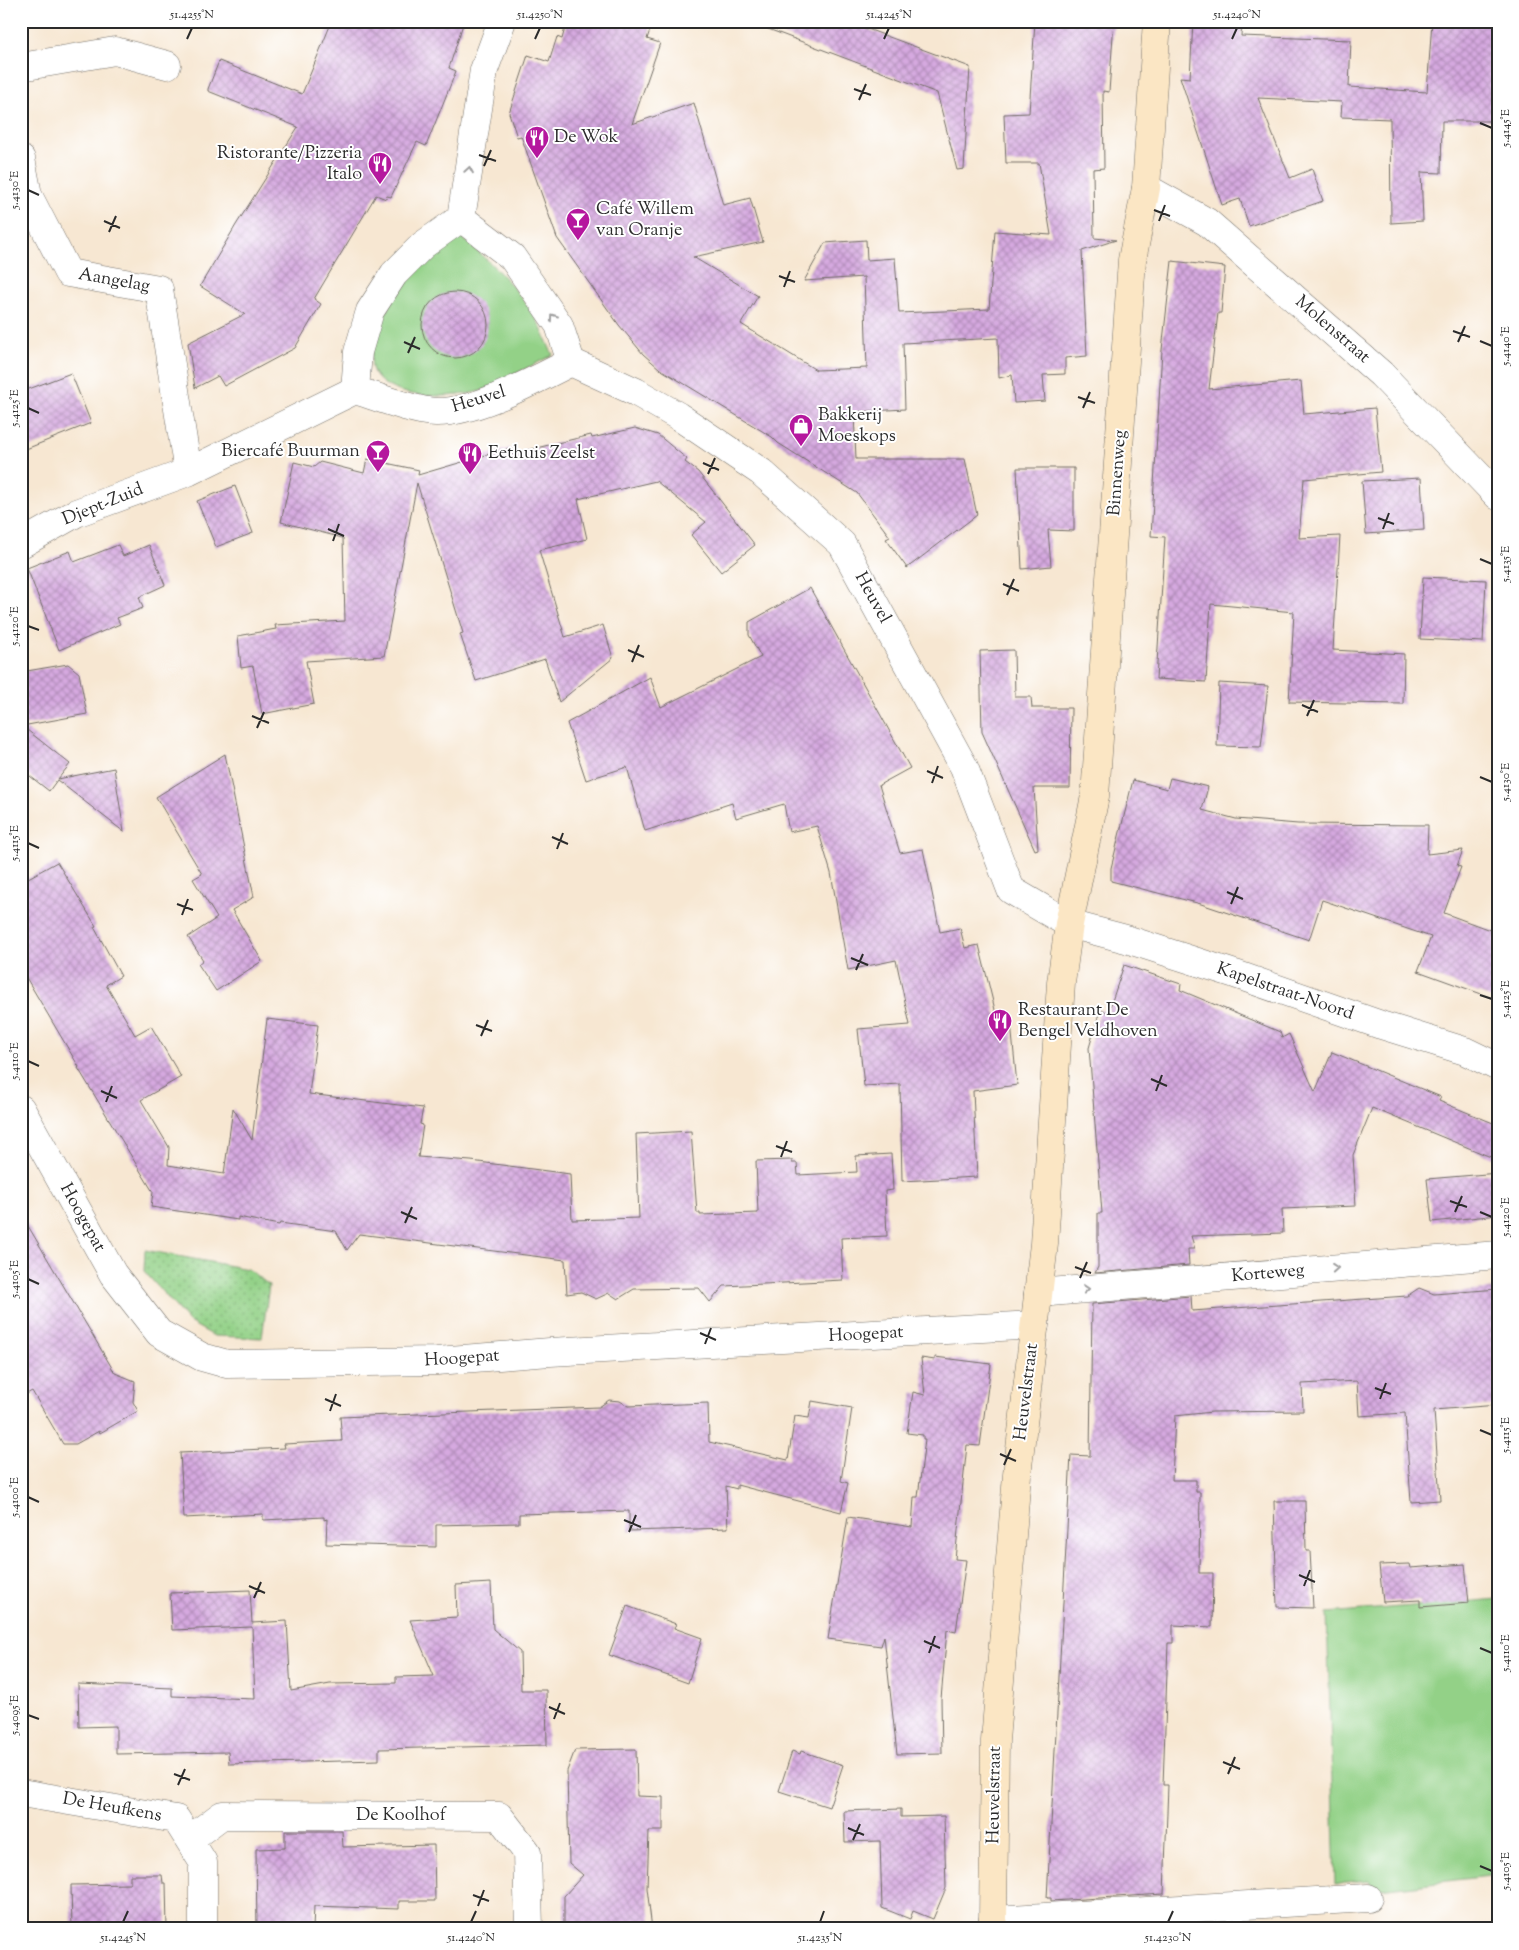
<svg xmlns="http://www.w3.org/2000/svg" width="1519" height="1950" viewBox="0 0 1519 1950" font-family="'Sorts Mill Goudy',serif">
	<defs>
		<pattern id="park-dots" width="8" height="8" patternUnits="userSpaceOnUse" patternTransform="scale(1.25)"><rect width="8" height="8" fill="#93d187"/><path d="M2 2h.1M6 6h.1" fill="none" stroke="#78aa6f" stroke-width="1.8" stroke-linecap="round"/></pattern>
		<pattern id="building-cross-hatch" width="8" height="8" patternUnits="userSpaceOnUse" patternTransform="scale(1.25)"><rect width="8" height="8" fill="#d6a9e0"/><path d="M0 0l8 8M0 8l8-8" fill="none" stroke="#ae8ab6"/></pattern>
	</defs>
	<rect width="100%" height="100%" fill="#fff"/>
	<filter id="ink" filterUnits="userSpaceOnUse"><feTurbulence type="fractalNoise" baseFrequency=".02" numOctaves="2"/><feDisplacementMap in="SourceGraphic" scale="10" xChannelSelector="R" yChannelSelector="G"/><feConvolveMatrix kernelMatrix="1 2 1 2 8 2 1 2 1" color-interpolation-filters="sRGB"/></filter>
	<filter id="wash" filterUnits="userSpaceOnUse"><feTurbulence type="fractalNoise" baseFrequency=".0096" numOctaves="4" result="noise"/><feDisplacementMap in="SourceGraphic" scale="20" xChannelSelector="R" yChannelSelector="G"/><feGaussianBlur stdDeviation="1.12" result="paint"/><feColorMatrix in="noise" values="0 0 0 0 0 0 0 0 0 0 0 0 0 0 0 0 0 1.4 0 .05"/><feComposite in="paint" operator="in"/></filter>
	<g filter="url(#wash)">
		<rect width="100%" height="100%" fill="#f7e7d2"/>
		<path fill="#93d187" stroke="#5f7e59" d="M457 233C483 255 514 284 532 312 541 325 546 341 553 355 537 363 521 371 505 379 498 383 489 389 481 391 454 398 391 402 374 373 362 351 394 293 408 275 418 261 443 244 457 233Z
			M1498 1599V1875L1371 1890 1370 1881 1335 1884 1327 1613Z"/>
		<path fill="url(#park-dots)" stroke="#5f7e59" d="M145 1250 248 1269 269 1285 262 1338 214 1336 189 1322 144 1271Z"/>
		<g id="blocks">
			<path fill="url(#building-cross-hatch)" d="M332 21H464L449 68 456 71 426 146 417 142 391 197 387 196 386 199 376 195 314 299 321 304 295 348 224 386 218 376 195 388 188 343 245 314 200 286 236 225 298 127 208 91V89L219 61 302 94Z
				M567 21H653L647 39 660 43 632 124 694 103 723 205 750 198 763 242 693 257 758 296 741 324 816 370 867 368 864 277 804 281 825 243 866 240 867 260 895 258 899 313 989 309 995 231 1051 235 1039 163H1006L1004 114 1029 113 1035 21H1114L1109 92 1103 91 1104 168 1093 169 1094 238 1116 240 1082 251 1087 356 1065 358V374L1043 375 1045 401 1014 403 1012 375 999 378 998 338 903 343 905 409 854 412 856 459H965L977 515 907 568 886 539 890 537 857 493 778 443 772 437 660 369 643 354 619 325 557 238 521 136 517 137 509 113 528 55 549 62 557 37 562 39Z
				M756 21H846L970 67 964 169 957 170 937 93 755 24Z
				M1193 21H1242L1241 36 1351 40 1349 87 1427 92 1432 21H1498V53H1495L1492 121H1442L1441 173 1421 172 1423 221 1391 223 1390 119 1341 117 1342 102 1258 98 1290 178 1312 169 1323 201 1249 226 1240 199 1222 205 1180 77 1190 78Z
				M1172 261 1225 267 1221 313H1218L1209 389 1301 381 1304 414 1375 408 1381 472 1304 479 1299 538 1340 536 1333 650 1404 654 1403 704 1289 702 1294 612 1211 604 1206 682 1156 679 1165 537 1151 536 1162 350Z
				M422 325a33 33 0 1 1 66 0a33 33 0 1 1-66 0Z
				M71 373 91 423 21 451V392Z
				M635 428 658 435 687 459 685 462 698 472 755 545 721 572 691 535 706 522 656 481 578 499 587 539 539 550 565 637 603 625 613 658 559 702 545 659 476 681 460 634 463 633 417 483 384 656 306 661 314 704 262 714 253 666 241 668 238 636 276 629 275 625 345 621 343 538 281 522 294 462 314 467 320 462 364 473 367 459 419 470 418 475 510 448 511 454 591 435 592 438Z
				M1017 468H1074V531L1048 530 1051 566 1022 569Z
				M1421 478 1424 530 1366 534 1362 481Z
				M235 486 253 533 216 547 197 501Z
				M118 545 123 556 149 545 165 585 139 597 143 608 117 618 120 624 59 650 27 568 70 551 74 562Z
				M1423 577 1486 580 1483 642 1420 639Z
				M810 588 910 768 879 785 900 853 923 849 940 932 960 928 965 948 979 945 996 1014 1010 1013 1017 1085 973 1091 977 1177 902 1181 900 1084 864 1086 858 1029 910 1025 896 960 848 970 831 873 817 826 789 832 784 804 736 818 732 803 645 831 627 767 586 780 567 723 650 677 661 707 761 657 749 635V622Z
				M1014 650 1015 697H1031L1032 708H1071L1070 788H1034L1038 849 1035 850 982 732 980 651Z
				M68 664 79 673 87 714 22 726 70 764 58 779 114 768 124 832 57 780 49 791 21 769V672Z
				M1219 683 1268 686 1261 747 1217 746Z
				M225 754 254 897 232 910 262 961 216 991 198 964 203 960 188 937 217 918 193 879 202 874 156 797Z
				M1170 778 1208 787 1202 810 1236 819 1298 824 1428 825 1427 854 1463 850 1457 866 1461 867 1444 913 1498 933V1000L1418 971 1431 937 1322 900 1309 940 1201 904 1111 881V868L1133 780 1167 789Z
				M57 862 96 926 94 927 121 976 106 985 135 1035 151 1026 181 1077 141 1100 169 1147 168 1165 224 1174 233 1108 252 1140 267 1019 318 1025 309 1094 423 1108 420 1124 423 1125 418 1157 471 1161 570 1174 572 1220 639 1218 636 1134 691 1131 697 1213H700V1215L758 1213 756 1161 792 1160V1163H797L798 1175 857 1172 856 1156 891 1154 893 1190 885 1191 887 1236 841 1238 843 1280 724 1286 710 1302 699 1288 634 1289 618 1299 609 1293 596 1299 581 1292 567 1294 565 1260 359 1234 347 1250 336 1231 280 1223 279 1225 238 1217V1220L151 1207 153 1192 78 1068 79 1067 21 969V882Z
				M1124 965 1181 984 1180 990 1280 1032 1282 1038 1289 1034 1315 1092 1332 1052 1441 1097 1439 1101 1498 1125V1160L1372 1108 1353 1155 1356 1206 1282 1209 1283 1233 1191 1236 1195 1249H1188L1189 1265 1095 1273 1098 1267V1213H1102L1089 1048 1100 1010 1108 1013Z
				M1498 1173V1215L1432 1222 1427 1179Z
				M21 1214 115 1373 135 1381 133 1402 138 1411 100 1433 99 1431 76 1444H63L32 1391 21 1397Z
				M1419 1288 1434 1294 1498 1289V1405L1434 1410 1440 1500 1411 1502 1405 1413 1359 1416 1357 1381 1302 1384 1303 1411 1212 1412 1175 1416 1172 1480H1196V1492H1200L1199 1573H1213L1212 1627 1173 1625V1643H1168L1163 1785H1168L1164 1894 1051 1901V1898H1047L1071 1455 1090 1456 1092 1304 1191 1296 1192 1311 1407 1296Z
				M935 1357 991 1364 980 1446 967 1445 955 1559 966 1560 956 1632 947 1630 941 1699 942 1753 897 1754 884 1636 881 1646 828 1639 848 1517 912 1527 914 1497H918L925 1439H923V1435L907 1433 913 1392 925 1395 921 1358 935 1360Z
				M609 1400 620 1401 628 1406 708 1403 709 1442 788 1460 795 1416 809 1418 812 1401 852 1408 841 1481 848 1483 841 1512 737 1485V1489L726 1486 728 1528 629 1531V1511L519 1514V1523L436 1525V1547L326 1544 327 1519 324 1520V1517L263 1520V1514L184 1518 180 1453 285 1448 284 1444 342 1441 340 1417 599 1407Z
				M1274 1501H1305L1306 1551H1310L1313 1608 1277 1607Z
				M1409 1564 1410 1568 1465 1564 1469 1603 1420 1607V1600L1383 1602 1379 1565Z
				M491 1583 493 1629 520 1652 521 1690H546L547 1745 379 1749V1760L229 1764 228 1752 116 1754V1726L79 1727 78 1684 172 1688V1696L255 1699 252 1627 172 1630 170 1593 250 1590 252 1623 287 1621 291 1691 330 1684 396 1683V1677L434 1676 410 1620 457 1617 456 1585Z
				M627 1606 676 1624 674 1628 702 1638 688 1683 609 1655Z
				M636 1749 637 1796 663 1797V1831H649L647 1888 652 1929 564 1927V1896L583 1875 569 1863 567 1771 575 1750Z
				M792 1751 800 1754 801 1751 843 1765 829 1807 779 1791Z
				M901 1809V1817L944 1816 946 1888 933 1919 913 1911 910 1919 882 1908 880 1841 845 1842 844 1811Z
				M285 1831H342L343 1847 434 1845 435 1901H399V1909L314 1906 313 1929H257L256 1849 285 1848Z
				M130 1875H162L163 1883H166L167 1929H72L71 1885 130 1884Z"/>
		</g>
	</g>
	<g filter="url(#ink)">
		<use href="#blocks" fill-opacity="0" stroke="#726d65" stroke-width="1"/>
		<g fill="none" stroke-linecap="round" stroke-linejoin="round">
			<defs>
				<path id="street" d="M21 67 115 51 167 65
					M21 159 28 195 68 273 159 289 188 472
					M1146 188 1207 222 1381 374 1498 496
					M461 218 512 257 559 325 571 362 636 392 678 416 761 472 842 544 964 767 1011 890 1069 924 1126 939 1235 974 1381 1025 1465 1051 1498 1067
					M355 390 358 352 370 311 394 274 423 245 461 218 484 70 502 21
					M21 544 76 513 188 472 355 390C377 397 413 411 436 412 475 413 535 380 571 362
					M21 1109 113 1274 159 1333 202 1357 227 1364 437 1361 550 1352 1035 1325
					M1038 1293 1498 1255
					M21 1793 176 1819 203 1862V1929
					M190 1839 222 1815 499 1816 527 1852 529 1929
					M993 1920 1368 1898"/>
				<path id="secondary" d="M995 1929 993 1920 995 1741 1017 1475 1044 1244 1061 983 1069 924 1095 796 1132 260 1146 188 1157 21"/>
			</defs>
			<use href="#street" stroke="#726d65" stroke-width="29"/>
			<use href="#secondary" stroke="#726d65" stroke-width="29"/>
			<use href="#street" stroke="#fff" stroke-width="28"/>
			<use href="#secondary" stroke="#fbe6c4" stroke-width="28"/>
		</g>
		<defs><path id="oneway-chevron" d="M-2-3.5L2.5 0L-2 3.5" fill="none" stroke-width="1.6" stroke-linecap="round" stroke-linejoin="round" transform="scale(1.25)"/></defs>
		<g stroke="#a0a0a0">
			<use href="#oneway-chevron" transform="translate(469 170) rotate(-81)"/>
			<use href="#oneway-chevron" transform="translate(553 317) rotate(-125)"/>
			<use href="#oneway-chevron" transform="translate(1335 1268) rotate(-5)"/>
			<use href="#oneway-chevron" transform="translate(1086 1289) rotate(-5)"/>
		</g>
	</g>
	<path fill="none" stroke="#2b2b2b" stroke-width="2" d="M187 39 192 28M535 39 540 28M884 39 889 28M1232 39 1237 28M854 89 871 95M859 100 866 84M1480 123 1492 128M479 155 496 161M484 166 491 150M28 190 39 195M1154 210 1170 216M104 221 120 228M1159 221 1165 205M109 232 116 216M779 276 795 282M784 287 790 271M1453 331 1470 337M1480 341 1492 346M404 342 420 349M1458 342 1465 326M408 353 415 337M1078 397 1095 403M28 408 39 413M1083 408 1090 392M703 463 719 470M708 474 715 458M1378 518 1394 524M328 529 344 536M1383 529 1389 513M333 541 339 524M1480 559 1492 564M1003 584 1019 591M1007 595 1014 579M28 626 39 630M628 650 644 657M632 662 639 645M1302 705 1318 712M252 716 269 723M1307 716 1314 700M257 728 264 712M927 771 943 778M1480 777 1492 782M932 783 938 766M552 837 568 844M28 843 39 848M557 849 563 833M1227 892 1243 899M177 904 193 910M1231 904 1238 887M182 915 188 899M851 958 868 965M856 970 863 954M1480 995 1492 999M476 1025 492 1031M481 1036 488 1020M28 1061 39 1066M1151 1079 1167 1086M101 1091 117 1098M1156 1091 1162 1075M106 1102 112 1086M776 1146 792 1152M781 1157 787 1141M1450 1201 1467 1207M401 1212 417 1219M1455 1212 1462 1196M1480 1212 1492 1217M405 1223 412 1207M1075 1267 1091 1273M1080 1278 1087 1262M28 1279 39 1284M700 1333 716 1340M705 1344 711 1328M1375 1388 1391 1394M325 1399 341 1406M1380 1399 1386 1383M330 1411 336 1394M1480 1430 1492 1435M1000 1454 1016 1461M1004 1465 1011 1449M28 1497 39 1502M624 1520 641 1527M629 1532 636 1515M1299 1575 1315 1582M249 1586 265 1593M1304 1586 1310 1570M254 1598 261 1582M924 1641 940 1648M1480 1648 1492 1653M929 1653 935 1636M549 1707 565 1714M28 1715 39 1719M554 1719 560 1703M1223 1762 1240 1769M174 1774 190 1780M1228 1774 1235 1757M178 1785 185 1769M848 1828 864 1835M853 1840 860 1824M1480 1866 1492 1871M473 1895 489 1901M478 1906 484 1890M123 1922 128 1911M471 1922 476 1911M820 1922 824 1911M1168 1922 1173 1911"/>
	<defs>
		<symbol id="restaurant-pin" viewBox="-11 -11 22 30"><path d="M0 17L-7.5 6A9.5 9.5 0 1 1 7.5 6Z" fill="#b5179e" stroke="#fff"/><path d="M-5-6h1v4h1v-4h1v4h1v-4h1v5L-1.5 .5V6h-2V.5L-5-1ZM5-6V6H3V1.5H1.5Q1.5-4 5-6Z" fill="#fff"/></symbol>
		<symbol id="bar-pin" viewBox="-11 -11 22 30"><path d="M0 17L-7.5 6A9.5 9.5 0 1 1 7.5 6Z" fill="#b5179e" stroke="#fff"/><path d="M-6-5H6L.8 .8V4.5H3.5V6h-7V4.5H-.8V.8Z" fill="#fff"/></symbol>
		<symbol id="shop-pin" viewBox="-11 -11 22 30"><path d="M0 17L-7.5 6A9.5 9.5 0 1 1 7.5 6Z" fill="#b5179e" stroke="#fff"/><path d="M-5-2.5h2.3a2.7 3.5 0 0 1 5.4 0H5L5.5 6h-11ZM-1.5-2.5h3a1.5 2.3 0 0 0-3 0Z" fill="#fff"/></symbol>
	</defs>
	<g fill-rule="evenodd">
		<use href="#restaurant-pin" x="523" y="124" width="28" height="38"/>
		<use href="#restaurant-pin" x="366" y="150" width="28" height="38"/>
		<use href="#bar-pin" x="564" y="206" width="28" height="38"/>
		<use href="#shop-pin" x="787" y="412" width="28" height="38"/>
		<use href="#bar-pin" x="364" y="438" width="28" height="38"/>
		<use href="#restaurant-pin" x="456" y="440" width="28" height="38"/>
		<use href="#restaurant-pin" x="986" y="1007" width="28" height="38"/>
	</g>
	<g text-anchor="middle" dominant-baseline="central" stroke-width="4" stroke-linejoin="round" paint-order="stroke">
		<g font-size="18" fill="#2b2b2b" stroke="#fff" text-anchor="start">
			<text x="554" y="138">De Wok</text>
			<text x="362" y="154" text-anchor="end">Ristorante/Pizzeria<tspan x="362" dy="21">Italo</tspan></text>
			<text x="596" y="210">Café Willem<tspan x="596" dy="21">van Oranje</tspan></text>
			<text x="818" y="416">Bakkerij<tspan x="818" dy="21">Moeskops</tspan></text>
			<text x="360" y="452" text-anchor="end">Biercafé Buurman</text>
			<text x="488" y="454">Eethuis Zeelst</text>
			<text x="1018" y="1011">Restaurant De<tspan x="1018" dy="21">Bengel Veldhoven</tspan></text>
		</g>
		<g font-size="18" fill="#2b2b2b" stroke="#fff">
			<text transform="translate(114 281) rotate(10)">Aangelag</text>
			<text transform="translate(1332 330) rotate(41)">Molenstraat</text>
			<text transform="translate(479 400) rotate(-17)">Heuvel</text>
			<text transform="translate(1118 473) rotate(-86)">Binnenweg</text>
			<text transform="translate(103 505) rotate(-22)">Djept-Zuid</text>
			<text transform="translate(872 598) rotate(61)">Heuvel</text>
			<text transform="translate(1285 992) rotate(19)">Kapelstraat-Noord</text>
			<text transform="translate(82 1218) rotate(61)">Hoogepat</text>
			<text transform="translate(1268 1274) rotate(-5)">Korteweg</text>
			<text transform="translate(866 1335) rotate(-3)">Hoogepat</text>
			<text transform="translate(462 1359) rotate(-4)">Hoogepat</text>
			<text transform="translate(1027 1392) rotate(-83)">Heuvelstraat</text>
			<text transform="translate(995 1795) rotate(-89)">Heuvelstraat</text>
			<text transform="translate(112 1808) rotate(10)">De Heufkens</text>
			<text x="401" y="1816">De Koolhof</text>
		</g>
	</g>
	<rect width="1519" height="1950" fill="none" stroke="#fff" stroke-width="55"/>
	<rect x="28" y="28" width="1464" height="1894" fill="none" stroke="#2b2b2b" stroke-width="2"/>
	<g font-size="12" text-anchor="middle" fill="#2b2b2b">
		<text x="192" y="18">51.4255°N</text>
		<text x="540" y="18">51.4250°N</text>
		<text x="889" y="18">51.4245°N</text>
		<text x="1237" y="18">51.4240°N</text>
		<text transform="translate(1505 128) rotate(-90)" y="4">5.4145°E</text>
		<text transform="translate(14 190) rotate(-90)" y="4">5.4130°E</text>
		<text transform="translate(1505 346) rotate(-90)" y="4">5.4140°E</text>
		<text transform="translate(14 408) rotate(-90)" y="4">5.4125°E</text>
		<text transform="translate(1505 564) rotate(-90)" y="4">5.4135°E</text>
		<text transform="translate(14 626) rotate(-90)" y="4">5.4120°E</text>
		<text transform="translate(1505 782) rotate(-90)" y="4">5.4130°E</text>
		<text transform="translate(14 843) rotate(-90)" y="4">5.4115°E</text>
		<text transform="translate(1505 999) rotate(-90)" y="4">5.4125°E</text>
		<text transform="translate(14 1061) rotate(-90)" y="4">5.4110°E</text>
		<text transform="translate(1505 1217) rotate(-90)" y="4">5.4120°E</text>
		<text transform="translate(14 1279) rotate(-90)" y="4">5.4105°E</text>
		<text transform="translate(1505 1435) rotate(-90)" y="4">5.4115°E</text>
		<text transform="translate(14 1497) rotate(-90)" y="4">5.4100°E</text>
		<text transform="translate(1505 1653) rotate(-90)" y="4">5.4110°E</text>
		<text transform="translate(14 1715) rotate(-90)" y="4">5.4095°E</text>
		<text transform="translate(1505 1871) rotate(-90)" y="4">5.4105°E</text>
		<text x="123" y="1941">51.4245°N</text>
		<text x="471" y="1941">51.4240°N</text>
		<text x="820" y="1941">51.4235°N</text>
		<text x="1168" y="1941">51.4230°N</text>
	</g>
</svg>
